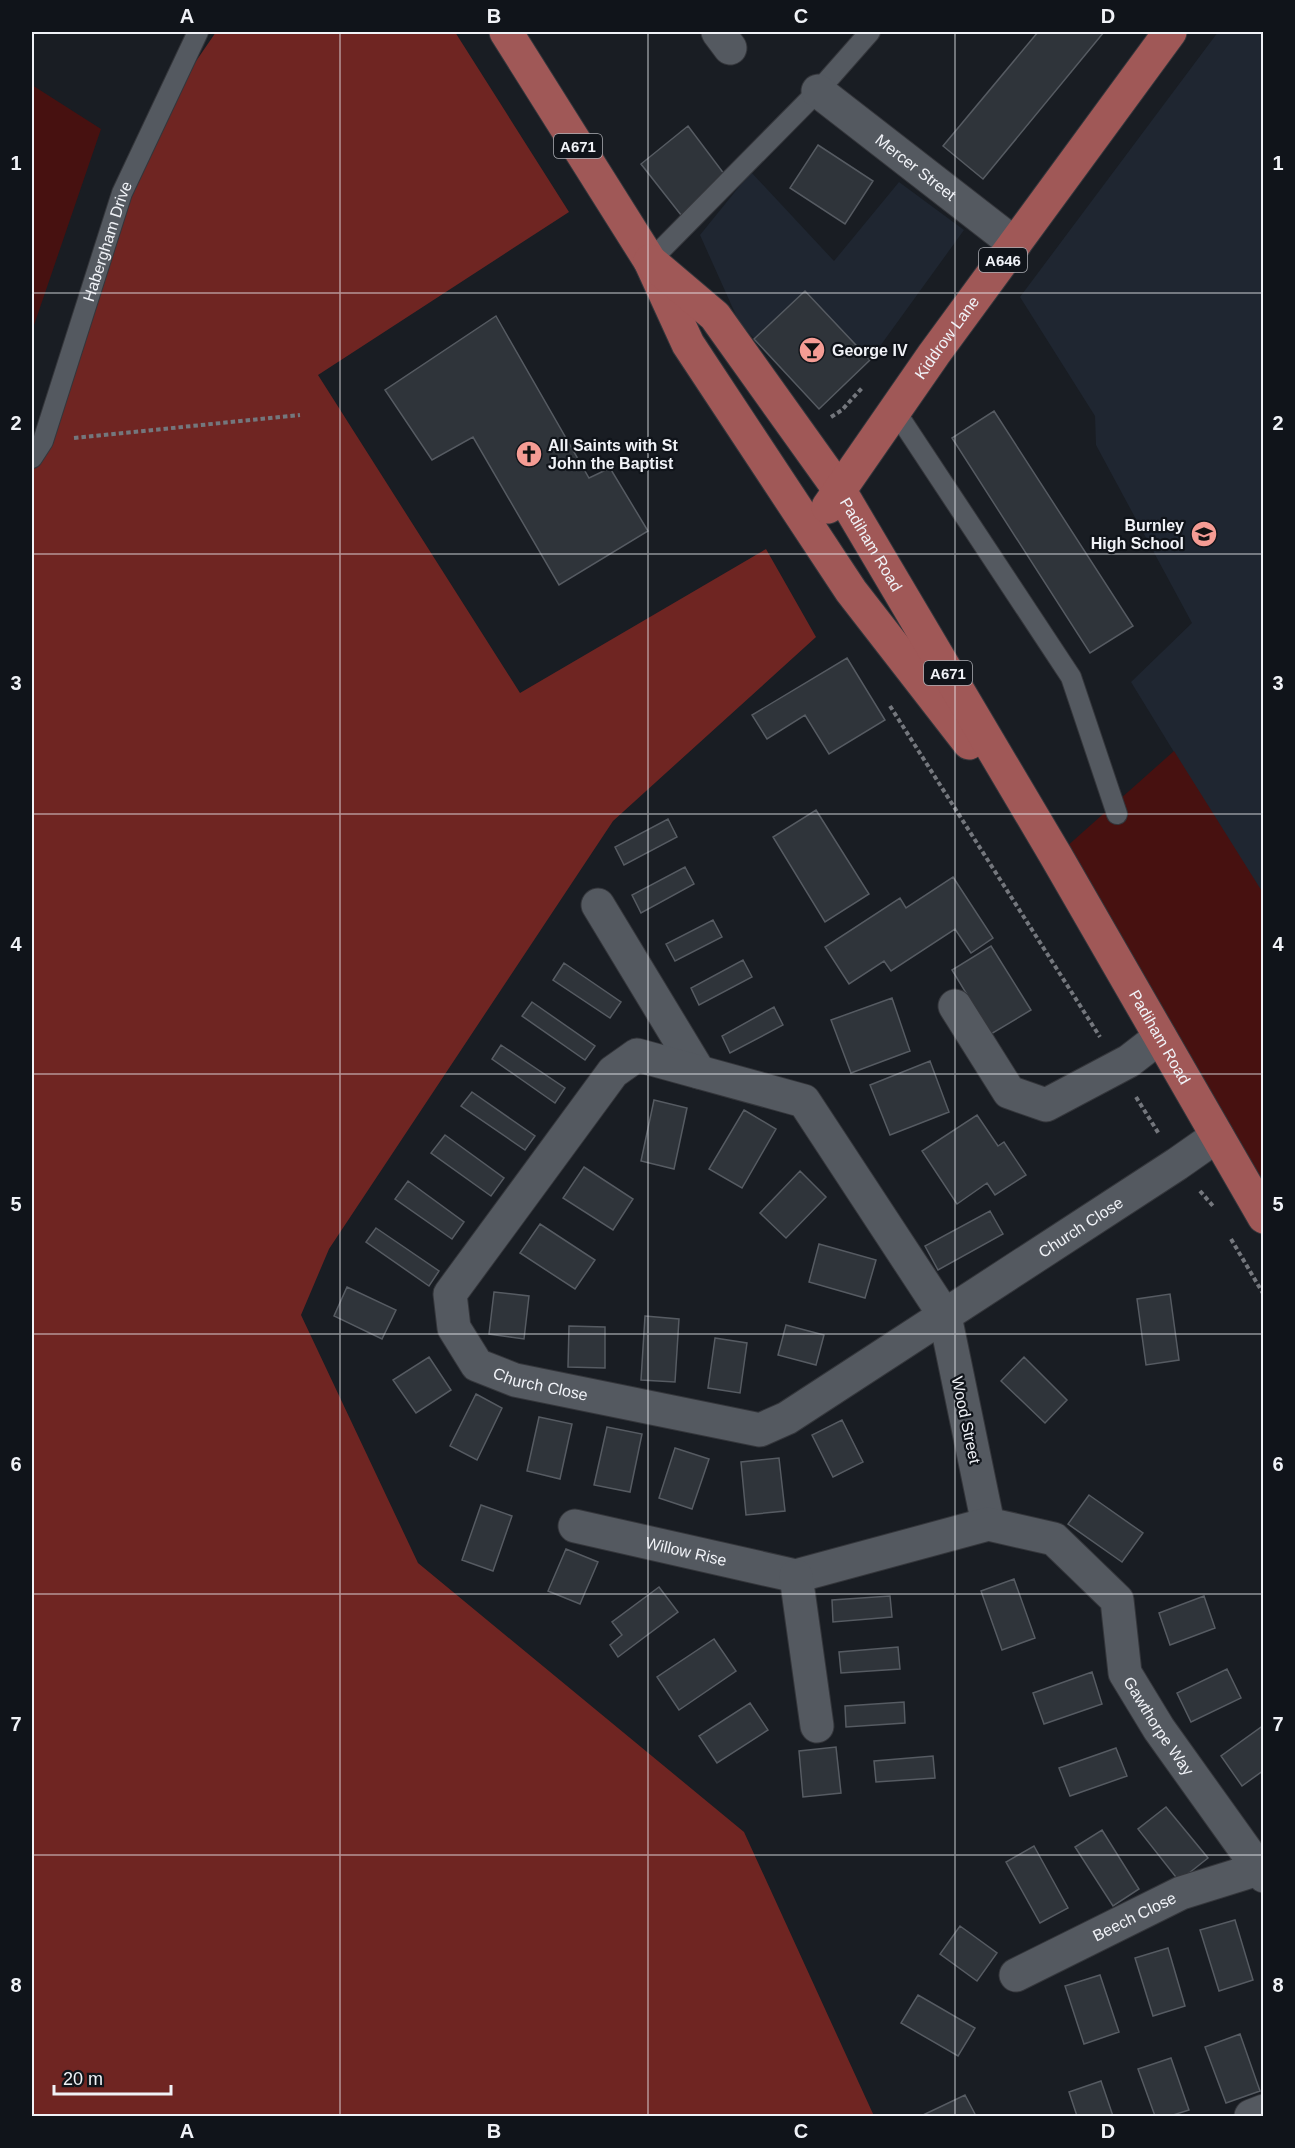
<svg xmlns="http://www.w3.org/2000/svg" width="1295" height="2148" viewBox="0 0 1295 2148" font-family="Arial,sans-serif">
	<rect width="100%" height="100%" fill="#191d23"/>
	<path fill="#1f2631" d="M1218 32H1263V897L1131 682 1192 623 1096 445 1095 416 1020 297Z
		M751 172 834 261 899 182 964 230 870 360 819 409 739 322 700 235Z"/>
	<path fill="#471110" d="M32 85 101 129 32 331Z
		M1174 751 1263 893V1217L1056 856Z"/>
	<path fill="#6f2522" d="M216 32H455L569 212 318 375 520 693 766 549 816 637 613 821 329 1249 301 1315 418 1563 744 1832 874 2116H32V459L159 115Z"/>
	<path fill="#2f343a" stroke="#565b62" stroke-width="1.5" d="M1038 32H1104L983 179 943 146Z
		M688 126 728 179 681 215 641 164Z
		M818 145 873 181 845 224 790 188Z
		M805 291 870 360 819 409 754 339Z
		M496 316 589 478 610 468 648 531 559 585 473 437 432 460 385 390Z
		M994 411 1133 626 1090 653 952 438Z
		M847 658 885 720 829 754 805 715 767 739 752 715Z
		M816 810 869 894 825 922 773 837Z
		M668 819 677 837 624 865 615 847Z
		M685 867 694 884 641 913 632 895Z
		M953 877 993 938 971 953 955 929 891 971 884 961 849 984 825 947 900 898 906 908Z
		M713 920 722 937 675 961 666 944Z
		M991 946 1031 1010 991 1034 952 970Z
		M743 960 752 977 699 1005 691 988Z
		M564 963 621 1002 610 1018 553 980Z
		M892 998 910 1051 851 1073 831 1020Z
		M532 1002 595 1046 585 1060 522 1016Z
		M774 1007 783 1025 730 1053 722 1036Z
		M501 1045 565 1088 555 1103 492 1059Z
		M930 1061 949 1112 890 1135 870 1085Z
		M472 1092 535 1136 525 1150 461 1106Z
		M654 1100 687 1108 674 1169 641 1161Z
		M744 1110 776 1129 742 1188 709 1169Z
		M977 1115 998 1146 1004 1142 1026 1175 995 1195 987 1183 957 1204 922 1151Z
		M445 1135 504 1178 491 1196 431 1153Z
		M584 1167 633 1199 613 1230 563 1198Z
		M800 1171 826 1197 786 1238 760 1213Z
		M408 1181 464 1222 452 1239 395 1199Z
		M990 1211 1003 1234 938 1270 925 1246Z
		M540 1224 595 1260 575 1289 520 1253Z
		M376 1228 439 1271 429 1286 366 1242Z
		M819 1244 876 1260 865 1298 809 1282Z
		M347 1287 396 1310 382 1339 334 1316Z
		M494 1292 529 1296 524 1339 489 1334Z
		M1170 1294 1179 1360 1146 1365 1137 1299Z
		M645 1316 679 1319 675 1382 641 1380Z
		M786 1325 824 1335 816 1365 778 1355Z
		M569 1326 605 1327V1368L568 1367Z
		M715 1338 747 1343 740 1393 708 1388Z
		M429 1357 451 1390 416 1413 393 1380Z
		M1024 1357 1067 1400 1045 1423 1001 1381Z
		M476 1394 502 1408 477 1460 450 1446Z
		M539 1417 572 1424 560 1479 527 1471Z
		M842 1420 863 1462 833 1477 812 1435Z
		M607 1427 642 1434 630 1492 594 1485Z
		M675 1448 709 1459 692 1509 659 1498Z
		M779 1458 785 1511 746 1515 741 1462Z
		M1089 1495 1143 1533 1122 1562 1068 1524Z
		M481 1505 512 1516 493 1571 462 1560Z
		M566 1549 598 1562 580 1604 548 1591Z
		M1014 1579 1035 1638 1002 1650 981 1591Z
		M659 1587 678 1612 618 1657 610 1645 622 1635 612 1622Z
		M890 1596 892 1617 833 1622 832 1600Z
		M1204 1596 1215 1628 1170 1645 1159 1613Z
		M714 1639 736 1671 679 1710 657 1677Z
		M898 1647 900 1669 841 1673 839 1652Z
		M1227 1669 1241 1698 1191 1722 1177 1693Z
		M1092 1672 1102 1704 1044 1724 1033 1693Z
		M904 1702 905 1723 846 1727 845 1706Z
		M750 1703 768 1730 717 1763 699 1736Z
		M1264 1725V1770L1242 1786 1221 1756Z
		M836 1747 841 1793 803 1797 799 1751Z
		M1116 1748 1127 1776 1070 1796 1059 1768Z
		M933 1756 935 1778 876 1782 874 1761Z
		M1166 1807 1208 1858 1179 1881 1138 1829Z
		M1102 1830 1139 1889 1113 1906 1075 1847Z
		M1034 1846 1068 1908 1040 1923 1006 1862Z
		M1235 1920 1253 1980 1219 1991 1200 1930Z
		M960 1926 997 1953 977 1981 940 1954Z
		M1168 1948 1185 2006 1153 2016 1135 1958Z
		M1100 1975 1119 2032 1084 2044 1065 1986Z
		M918 1995 975 2028 958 2056 901 2023Z
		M1240 2034 1260 2091 1226 2103 1205 2047Z
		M1171 2058 1189 2110 1170 2116H1155L1138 2069Z
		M1101 2081 1113 2116H1077L1069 2092Z
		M965 2095 976 2116H921Z"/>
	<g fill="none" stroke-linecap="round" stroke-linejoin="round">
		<defs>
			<g id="service">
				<path d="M650 261 818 91 870 32"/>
				<path d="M896 412 1071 677 1117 814"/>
				<path id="s1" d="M32 458 43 441 122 193 198 32"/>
			</g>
			<g id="minor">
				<path d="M718 32 730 48"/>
				<path id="s2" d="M818 91 1015 244"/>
				<path d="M598 905 699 1072"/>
				<path d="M955 1006 1009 1092 1046 1105 1129 1061 1160 1037"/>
				<path id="s3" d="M988 1524 945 1316 804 1101 637 1055 613 1072 450 1294 454 1328 477 1365 515 1380 760 1430 787 1418 1177 1164 1217 1136"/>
				<path id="s4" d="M575 1526 796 1576 988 1524 1054 1539 1117 1600 1125 1673 1159 1729 1264 1876"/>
				<path d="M796 1576 817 1726"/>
				<path id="s5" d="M1016 1975 1181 1893 1258 1869"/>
				<path d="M1251 2116 1264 2111"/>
			</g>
			<g id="primary">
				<path d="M506 32 650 261 688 344 851 591 969 743"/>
				<path id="s6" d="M650 261 715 316 840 491 1056 856 1264 1217"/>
				<path id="s7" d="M828 507 934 354 1170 32"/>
			</g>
		</defs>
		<use href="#service" stroke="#34363b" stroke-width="22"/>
		<use href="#minor" stroke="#34363b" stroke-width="35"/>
		<use href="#primary" stroke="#34363b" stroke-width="35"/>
		<path stroke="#74777d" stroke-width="4" stroke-dasharray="4.5 3" stroke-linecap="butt" d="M831 417 842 410 862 388
			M74 438 300 415
			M890 706 1100 1037
			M1136 1097 1159 1134
			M1200 1191 1213 1206
			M1231 1239 1264 1295"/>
		<use href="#service" stroke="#545960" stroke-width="20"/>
		<use href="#minor" stroke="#545960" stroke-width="33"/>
		<use href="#primary" stroke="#a05857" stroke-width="33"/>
	</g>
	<path fill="none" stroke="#f0f2f7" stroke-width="1.5" stroke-opacity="0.55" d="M340 32V2116M648 32V2116M955 32V2116M32 293H1264M32 554H1264M32 814H1264M32 1074H1264M32 1334H1264M32 1594H1264M32 1855H1264"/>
	<defs>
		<symbol id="bar-disc" viewBox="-11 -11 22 22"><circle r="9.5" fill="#f59c94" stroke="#10141a"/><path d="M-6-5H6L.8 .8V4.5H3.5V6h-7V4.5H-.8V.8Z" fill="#111"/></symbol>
		<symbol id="church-disc" viewBox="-11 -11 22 22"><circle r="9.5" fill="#f59c94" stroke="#10141a"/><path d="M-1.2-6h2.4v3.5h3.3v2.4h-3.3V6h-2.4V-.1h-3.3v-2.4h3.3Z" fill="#111"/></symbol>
		<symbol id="school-disc" viewBox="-11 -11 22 22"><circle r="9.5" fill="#f59c94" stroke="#10141a"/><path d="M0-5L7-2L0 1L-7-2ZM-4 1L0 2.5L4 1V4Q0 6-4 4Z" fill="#111"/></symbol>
	</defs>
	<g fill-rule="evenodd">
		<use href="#bar-disc" x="797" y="335" width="30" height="30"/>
		<use href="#church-disc" x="514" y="439" width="30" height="30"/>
		<use href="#school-disc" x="1189" y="519" width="30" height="30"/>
	</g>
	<g text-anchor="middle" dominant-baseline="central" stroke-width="4.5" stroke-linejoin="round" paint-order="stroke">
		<g fill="#10141a" stroke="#adafb5" stroke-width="1.5">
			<rect x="554" y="134" width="48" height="24" rx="4.5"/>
			<rect x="979" y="248" width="48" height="24" rx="4.5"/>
			<rect x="924" y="661" width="48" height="24" rx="4.5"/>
		</g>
		<g font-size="15" font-weight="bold" fill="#f0f2f7">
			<text x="578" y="146">A671</text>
			<text x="1003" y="260">A646</text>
			<text x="948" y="673">A671</text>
		</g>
		<g font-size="16" fill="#f0f2f7" stroke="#10141a">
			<text stroke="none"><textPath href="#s2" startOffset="124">Mercer Street</textPath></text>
			<text stroke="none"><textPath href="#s1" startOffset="230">Habergham Drive</textPath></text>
			<text stroke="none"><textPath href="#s7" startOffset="207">Kiddrow Lane</textPath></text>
			<text stroke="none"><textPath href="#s6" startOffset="362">Padiham Road</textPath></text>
			<text stroke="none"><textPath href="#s6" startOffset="933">Padiham Road</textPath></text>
			<text stroke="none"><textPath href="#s3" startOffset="1696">Church Close</textPath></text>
			<text stroke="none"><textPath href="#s3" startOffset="1092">Church Close</textPath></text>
			<text transform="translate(966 1420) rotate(78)">Wood Street</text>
			<text stroke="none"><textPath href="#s4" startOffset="114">Willow Rise</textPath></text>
			<text stroke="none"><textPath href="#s4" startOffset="717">Gawthorpe Way</textPath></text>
			<text stroke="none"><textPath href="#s5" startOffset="132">Beech Close</textPath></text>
		</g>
		<g font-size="16" font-weight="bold" fill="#f0f2f7" stroke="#10141a" text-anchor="start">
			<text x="832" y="350">George IV</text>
			<text x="548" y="445">All Saints with St<tspan x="548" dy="18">John the Baptist</tspan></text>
			<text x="1184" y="525" text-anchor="end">Burnley<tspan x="1184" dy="18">High School</tspan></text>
		</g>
	</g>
	<rect width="1295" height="2148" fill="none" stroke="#10141a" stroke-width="66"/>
	<path d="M54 2085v9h117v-9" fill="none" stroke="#f0f2f7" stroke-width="3"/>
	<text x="63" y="2085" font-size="18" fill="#f0f2f7" stroke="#10141a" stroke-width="4.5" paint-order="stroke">20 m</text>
	<rect x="33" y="33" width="1229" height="2082" fill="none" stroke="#f0f2f7" stroke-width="2"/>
	<g font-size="20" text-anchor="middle" font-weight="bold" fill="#f0f2f7">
		<text x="187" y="23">A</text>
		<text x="494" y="23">B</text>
		<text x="801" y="23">C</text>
		<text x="1108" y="23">D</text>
		<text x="16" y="170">1</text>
		<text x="1278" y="170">1</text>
		<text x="16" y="430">2</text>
		<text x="1278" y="430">2</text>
		<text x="16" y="690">3</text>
		<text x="1278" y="690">3</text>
		<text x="16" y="951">4</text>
		<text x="1278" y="951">4</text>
		<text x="16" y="1211">5</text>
		<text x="1278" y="1211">5</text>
		<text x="16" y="1471">6</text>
		<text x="1278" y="1471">6</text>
		<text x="16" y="1731">7</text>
		<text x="1278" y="1731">7</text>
		<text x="16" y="1992">8</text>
		<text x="1278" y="1992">8</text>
		<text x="187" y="2138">A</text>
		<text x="494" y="2138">B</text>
		<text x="801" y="2138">C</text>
		<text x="1108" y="2138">D</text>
	</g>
</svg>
